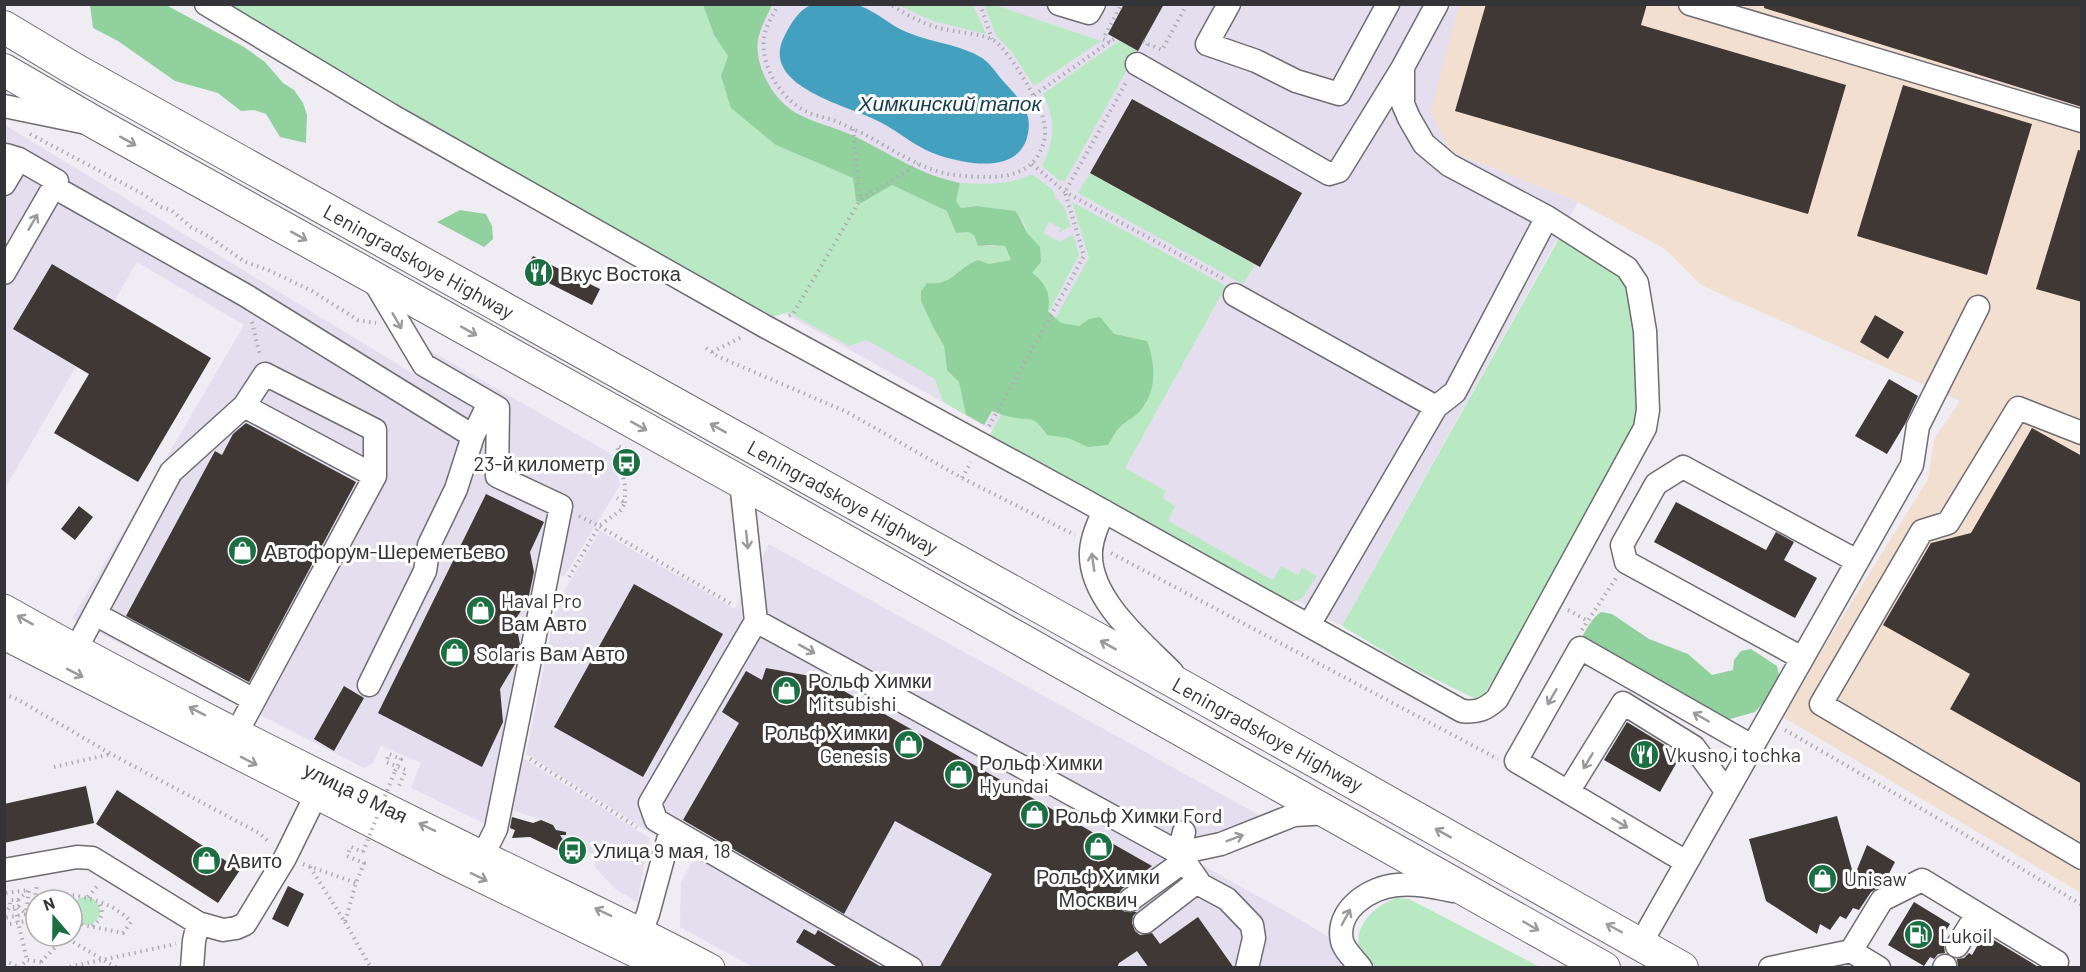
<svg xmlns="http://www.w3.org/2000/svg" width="2086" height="972" viewBox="0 0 2086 972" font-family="Barlow,sans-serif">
	<rect width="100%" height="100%" fill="#efecf4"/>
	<path fill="#e4deee" d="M582 4 1459 5 1432 111 1450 151 1578 202 1342 626 631 227Z
		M5 125 417 376 431 351 613 455 620 485 564 577 556 573 518 755 650 838 637 902 614 888 594 866 598 857 556 835 558 832 553 825 514 810 506 833 496 829 411 788 421 763 381 746 373 763 364 768 72 619 244 325 137 262 5 488Z
		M600 531 735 609 769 544 1259 815 1267 835 1198 863 1301 920 1376 967H753L680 927 681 883 693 860 526 754 557 603Z"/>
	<path fill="#f3dfd0" d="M1459 5H2081V893L1781 716 1928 479 1934 439 1960 401 1701 285 1665 249 1578 202 1450 151 1431 111Z"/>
	<path fill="#b9e9c2" d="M228 5H703L714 35 728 56 721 76 776 145 853 178 856 200 892 185 948 211 956 233 968 232 974 235 978 246H1004L1011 260 989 264 978 260C956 268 953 286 927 283L921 291V301L933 327 944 346 947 370 959 382 966 415 943 402 935 379 867 340 849 346 788 312 773 317 614 230Z
		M898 5H973L986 34 930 20Z
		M984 5H995L1101 41 1034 86 1012 52 996 35Z
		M1119 41 1137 51 1065 181H1060L1042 166C1055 141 1056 119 1043 94Z
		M1090 173 1255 265 1243 284 1078 193Z
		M1032 174 1053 190C1054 200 1059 199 1063 206 1067 212 1068 220 1071 226L1058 233 1061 228 1049 222 1043 233 1060 242 1073 234 1079 255 1049 312C1042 301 1035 285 1031 273 1026 254 1033 225 1015 211L977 206 960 208 956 201 960 183C986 184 1008 186 1032 174Z
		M1072 202 1226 286 1125 468 1166 491 1162 498 1175 506 1168 521 1273 580 1281 566 1298 575 1302 568 1317 576 1302 598 1288 604 988 438 1089 258Z
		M1565 228 1637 283 1645 428 1480 701 1412 668 1342 626Z
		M72 911a14 14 0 1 1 28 0a14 14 0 1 1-28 0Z
		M1397 898 1409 899 1540 967H1376C1340 945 1365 908 1397 898Z"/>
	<path fill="#91d19e" d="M90 5H166L244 47 265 62 283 83 294 90 303 103 307 115 306 143 280 137 266 114 254 110 241 111 218 93 175 81 118 41 93 28Z
		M703 5H772C767 15 761 27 758 39 754 66 773 100 796 113 816 124 839 128 860 139 894 156 921 175 960 183L956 201 961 208 977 206 1015 211 1018 214 1027 233 1040 247 1041 262 1032 273C1046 283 1051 294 1048 311L1061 323 1079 326 1089 319 1100 317 1114 334 1147 341C1156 365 1157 391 1140 411 1135 417 1127 420 1121 426 1115 431 1112 439 1108 445L1088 447 1068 438 1047 435C1032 413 1033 422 1011 417 1005 416 998 413 992 411L984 425 966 415 959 382 947 370 944 346 933 327 921 301V291L927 283C953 286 956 268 978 260L989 264 1011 260 1005 246 991 245 978 246 974 235 968 232 956 233 947 211 892 185 861 203 856 201 853 178 776 145 731 108 721 76 728 56 714 35Z
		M460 210 486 214 492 226 493 239 484 247 437 222Z
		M1601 612 1612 614 1649 639 1688 654 1712 675 1733 670 1734 660 1741 651 1751 649 1777 666 1779 676 1770 696 1755 712 1723 721 1580 640C1587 629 1591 619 1601 612Z"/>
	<path fill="#43a0be" d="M811 5C825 4 839 3 852 4 873 7 889 26 909 33 930 42 962 45 982 58 990 63 997 74 1003 81 1012 91 1023 101 1027 114 1030 122 1029 132 1026 141 1013 173 968 164 941 156 914 147 902 133 878 121 847 105 757 86 785 35 791 23 799 10 811 5Z"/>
	<path fill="#3f3834" d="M1124 4H1164L1138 51 1108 34Z
		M1486 4H1647L1641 25 1846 85 1808 214 1455 111Z
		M1764 4H2082V107L1764 8Z
		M1903 85 2032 124 1987 275 1857 236Z
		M1132 99 1302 193 1260 267 1090 173Z
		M2078 150 2082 151V302L2036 289Z
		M533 256 600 289 592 305 525 271Z
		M52 264 211 358 138 482 54 433 89 374 13 329Z
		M1875 315 1904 332 1888 359 1860 342Z
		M1889 379 1918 396 1905 424 1887 454 1855 436Z
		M246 423 356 482 249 682 126 616 215 451 222 455 233 434Z
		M2032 428 2082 456V784L1950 709 1970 674 1883 625 1931 543 1971 533Z
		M486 494 544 522 530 552 534 572 528 600 515 620 520 644 515 664 500 689 503 722 482 767 378 713Z
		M1676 502 1766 550 1776 532 1794 542 1784 560 1817 578 1795 618 1654 542Z
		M79 506 93 517 75 540 61 529Z
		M634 584 723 634 643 777 554 727Z
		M766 668 821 678 1152 866 1122 889 1118 895 1117 902 1119 908 1125 912H1137L1133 916 1132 923 1135 931 1140 935 1152 933 1160 944 1198 917 1234 968H1149L1137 951 1119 963 1117 968H939L992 874 895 821 844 914 683 820 739 723 722 712 746 671 762 680Z
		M344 686 364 698 334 751 314 739Z
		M1627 722 1681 755 1660 792 1604 760Z
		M86 786 94 823 4 843V804Z
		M117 790 240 870 218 903 96 824Z
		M1837 816 1854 877 1867 845 1895 862 1883 885 1871 892 1859 910 1853 908 1846 919 1840 916 1830 930 1820 924 1817 934 1766 901 1749 839Z
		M512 817 533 823 541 820 553 825 556 830 566 832V835H560L575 859 530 837 512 838 515 830 510 828Z
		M288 886 304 894 288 927 272 919Z
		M1914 902 1950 924 1942 937 1946 939 1944 946 1945 953 1938 954 1934 959 1930 957 1924 966 1888 945Z
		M804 929 815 935 818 930 883 968H839L796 942Z
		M1984 934 2040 968H1958L1957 959 1964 958 1969 953 1972 955Z"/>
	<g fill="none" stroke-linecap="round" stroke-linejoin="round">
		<defs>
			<path id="minor" d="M206 4 391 115 766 327 1082 499 1462 711C1478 713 1486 709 1497 699L1645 428 1648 410 1645 331 1637 283 1627 268 1547 217 1449 165 1424 144 1409 118 1403 104V67L1437 4
				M1059 4 1089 13 1094 4
				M1229 4 1207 44 1256 61 1296 81 1339 94 1388 4
				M1690 4 2082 121
				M1137 64 1329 174 1339 171 1403 67
				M4 106 82 122
				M4 184 19 159 6 155
				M54 187 245 295 473 436
				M4 273 57 181 19 159
				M371 276 424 365 498 408 497 476 561 506 496 829 483 855
				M1235 295 1436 407
				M244 406 265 374 375 430V476
				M2082 433 2018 408 1948 523 1922 531 1821 704 2082 858
				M741 482 756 621 650 803 656 820 911 968
				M1104 511C1098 524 1092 537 1091 551 1088 598 1142 642 1172 672
				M95 614 254 700
				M756 621 1179 853 1201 885 1227 899 1252 925 1254 938 1247 968
				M1309 625 1436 407 1455 392 1547 217
				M76 649 171 472 244 406 375 476 237 732
				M1802 658 1626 562 1622 545 1656 484 1683 467 1857 561
				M369 685 425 571 429 545 456 489 473 436 489 403
				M1568 792 1623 703 1694 747 1726 791
				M1179 853 1221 844 1294 815 1330 813
				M1179 853 1184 832
				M1686 862 1516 761 1580 648 1752 746
				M4 870 77 857 92 858 198 923 223 930 236 928 245 924 285 858 316 795
				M1130 900 1184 861
				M1145 922 1198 881
				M641 931 648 914 671 829
				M1641 943 1912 465 1918 426 1978 307
				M1957 946 1977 914
				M1851 951 1882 900 1922 880 2057 962 2054 968
				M192 968 194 941 198 923
				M1361 968C1355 960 1344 950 1342 941 1335 910 1370 887 1397 885 1416 883 1434 887 1453 891
				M1770 968 1851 951 1879 968
				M1944 968 1945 966"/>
			<path id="major" d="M4 608C158 695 317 773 475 851 554 890 633 926 711 968
				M4 636 447 862 665 968"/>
			<path id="highway" d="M4 27 74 69 1189 690 1682 968
				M4 70 99 125 741 482 1604 968"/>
		</defs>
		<use href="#minor" stroke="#6f6c74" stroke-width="25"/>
		<use href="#major" stroke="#6f6c74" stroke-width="29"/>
		<use href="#highway" stroke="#6f6c74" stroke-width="34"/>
		<path stroke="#afacb3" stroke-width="4" stroke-dasharray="1.5 4.5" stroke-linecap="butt" d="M779 4C773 15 766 25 764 37 760 66 781 99 807 112 815 116 825 117 833 120 843 124 852 129 862 133 889 147 918 168 948 174 962 176 976 177 989 177 1007 177 1026 173 1037 157 1045 144 1047 134 1043 118 1039 101 1010 53 996 42 984 33 953 32 939 28 921 23 905 14 890 4
			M980 4 992 39
			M1143 41 1148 44 1146 48
			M1110 42 1103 39 1122 4
			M1148 44 1162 50 1187 4
			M1034 95 1115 38
			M853 129 860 200
			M30 134 143 194 161 207 171 210 191 227 208 236 245 262 268 270 312 291 358 320 376 323
			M1032 164 1065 192 1224 279
			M789 316 793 314 860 200 918 164
			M252 322 260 356
			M706 348 717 356 847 412 962 478 1075 535
			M712 352 744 336
			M989 426 1084 256 1065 192 1127 81
			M962 478 971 462
			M625 503V485L617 446 626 449
			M579 516 599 526 621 510 625 503 617 498
			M1111 553 1498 759
			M569 577 599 526 733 605
			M1568 610 1588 621
			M1582 630 1616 578
			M4 694 17 699 111 754 259 833 270 843
			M1785 730 1932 815 2082 905
			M530 759 637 827
			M54 767 111 754
			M395 771 401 759 389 754 386 762 406 770 398 788
			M303 864 356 883
			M310 867 345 922 356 883 364 863 347 856 351 847 363 852
			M88 897 99 884
			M4 898 5 893 29 890 26 914 4 918
			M18 900 29 890
			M42 900V896L48 892C76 895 111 899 131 922L123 933 84 925 72 920
			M18 907 36 922
			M15 909 27 960
			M4 914 10 907V900H18L20 904 18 907H10
			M345 922 371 968
			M4 925 32 920 37 884
			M92 926C102 920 104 913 99 902
			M72 930 78 923
			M63 936 117 968
			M4 960 19 967
			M41 962 65 937
			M19 968 27 960 41 962 43 968
			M64 968 176 944"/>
		<use href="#minor" stroke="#fff" stroke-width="22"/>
		<use href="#major" stroke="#fff" stroke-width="27"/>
		<use href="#highway" stroke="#fff" stroke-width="32"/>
		<path stroke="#afacb3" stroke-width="4" stroke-dasharray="1.5 4.5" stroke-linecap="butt" d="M363 852 395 771"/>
	</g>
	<defs><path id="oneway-shaft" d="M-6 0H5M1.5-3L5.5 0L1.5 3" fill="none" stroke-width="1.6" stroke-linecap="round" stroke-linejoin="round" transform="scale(1.5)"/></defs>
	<g stroke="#9a999b">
		<use href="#oneway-shaft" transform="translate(128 141) rotate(29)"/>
		<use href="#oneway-shaft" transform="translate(33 222) rotate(-60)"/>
		<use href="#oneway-shaft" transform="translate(299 236) rotate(29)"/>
		<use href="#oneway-shaft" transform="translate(397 321) rotate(60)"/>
		<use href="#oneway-shaft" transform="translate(469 331) rotate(29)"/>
		<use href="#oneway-shaft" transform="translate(639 426) rotate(29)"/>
		<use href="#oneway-shaft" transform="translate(718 428) rotate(-151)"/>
		<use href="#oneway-shaft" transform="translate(747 540) rotate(84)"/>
		<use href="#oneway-shaft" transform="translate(1093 562) rotate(-98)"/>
		<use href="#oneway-shaft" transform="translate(25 620) rotate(-151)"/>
		<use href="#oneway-shaft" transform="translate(1108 645) rotate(-151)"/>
		<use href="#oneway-shaft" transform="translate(807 649) rotate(29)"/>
		<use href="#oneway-shaft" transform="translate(75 673) rotate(27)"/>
		<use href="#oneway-shaft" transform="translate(1552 697) rotate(120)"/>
		<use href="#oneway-shaft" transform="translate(197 711) rotate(-153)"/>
		<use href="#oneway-shaft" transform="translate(1701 717) rotate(-150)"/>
		<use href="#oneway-shaft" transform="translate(249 761) rotate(27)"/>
		<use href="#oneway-shaft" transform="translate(1588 761) rotate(121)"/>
		<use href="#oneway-shaft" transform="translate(1620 823) rotate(31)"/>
		<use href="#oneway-shaft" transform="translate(427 827) rotate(-154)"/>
		<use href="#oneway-shaft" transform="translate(1443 833) rotate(-151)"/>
		<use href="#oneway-shaft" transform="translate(1235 838) rotate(-21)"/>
		<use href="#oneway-shaft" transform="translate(479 877) rotate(25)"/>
		<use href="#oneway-shaft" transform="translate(603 912) rotate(-154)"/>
		<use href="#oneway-shaft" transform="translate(1346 917) rotate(-62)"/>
		<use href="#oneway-shaft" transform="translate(1531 926) rotate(30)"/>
		<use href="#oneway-shaft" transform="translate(1614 928) rotate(-152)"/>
	</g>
	<defs>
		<symbol id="restaurant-disc" viewBox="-11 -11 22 22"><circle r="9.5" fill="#1b7042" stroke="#fff"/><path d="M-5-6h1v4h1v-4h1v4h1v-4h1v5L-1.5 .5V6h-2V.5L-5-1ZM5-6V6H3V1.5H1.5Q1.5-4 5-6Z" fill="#fff"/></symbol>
		<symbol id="bus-disc" viewBox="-11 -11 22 22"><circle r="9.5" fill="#1b7042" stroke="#fff"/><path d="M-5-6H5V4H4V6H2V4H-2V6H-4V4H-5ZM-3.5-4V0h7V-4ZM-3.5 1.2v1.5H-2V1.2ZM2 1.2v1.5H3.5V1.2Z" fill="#fff"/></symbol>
		<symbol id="shop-disc" viewBox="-11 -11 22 22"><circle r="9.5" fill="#1b7042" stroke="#fff"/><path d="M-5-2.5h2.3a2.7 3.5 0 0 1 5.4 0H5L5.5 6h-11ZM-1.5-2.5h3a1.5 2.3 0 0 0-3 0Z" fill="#fff"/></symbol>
		<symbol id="fuel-disc" viewBox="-11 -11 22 22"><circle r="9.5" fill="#1b7042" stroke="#fff"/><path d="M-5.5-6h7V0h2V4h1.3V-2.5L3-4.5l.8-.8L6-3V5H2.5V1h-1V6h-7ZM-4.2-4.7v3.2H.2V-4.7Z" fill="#fff"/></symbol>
	</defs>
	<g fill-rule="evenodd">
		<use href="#restaurant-disc" x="522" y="256" width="33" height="33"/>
		<use href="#bus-disc" x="610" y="446" width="33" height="33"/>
		<use href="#shop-disc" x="226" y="534" width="33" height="33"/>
		<use href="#shop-disc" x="464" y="594" width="33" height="33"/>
		<use href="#shop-disc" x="438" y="636" width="33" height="33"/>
		<use href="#shop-disc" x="770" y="674" width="33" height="33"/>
		<use href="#shop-disc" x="892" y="728" width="33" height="33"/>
		<use href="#restaurant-disc" x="1628" y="738" width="33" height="33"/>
		<use href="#shop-disc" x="942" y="758" width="33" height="33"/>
		<use href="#shop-disc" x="1018" y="798" width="33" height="33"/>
		<use href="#shop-disc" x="1082" y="830" width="33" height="33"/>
		<use href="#bus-disc" x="556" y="834" width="33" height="33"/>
		<use href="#shop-disc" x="190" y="844" width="33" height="33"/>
		<use href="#shop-disc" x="1806" y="862" width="33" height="33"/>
		<use href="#fuel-disc" x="1902" y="918" width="33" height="33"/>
	</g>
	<g text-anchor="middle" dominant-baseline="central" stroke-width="6" stroke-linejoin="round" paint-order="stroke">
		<g font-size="20" fill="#343337" stroke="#fff">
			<text transform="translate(419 261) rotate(29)">Leningradskoye Highway</text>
			<text transform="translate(843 497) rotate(29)">Leningradskoye Highway</text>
			<text transform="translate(1268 734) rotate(29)">Leningradskoye Highway</text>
			<text transform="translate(356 792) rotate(26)">улица 9 Мая</text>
		</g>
		<g font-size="20" fill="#343337" stroke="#fff" text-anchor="start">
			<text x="560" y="273">Вкус Востока</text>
			<text x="605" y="463" text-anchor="end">23-й километр</text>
			<text x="264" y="551">Автофорум-Шереметьево</text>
			<text x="501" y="600">Haval Pro<tspan x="501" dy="23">Вам Авто</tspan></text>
			<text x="476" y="653">Solaris Вам Авто</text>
			<text x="808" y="680">Рольф Химки<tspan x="808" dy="23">Mitsubishi</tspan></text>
			<text x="888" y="732" text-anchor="end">Рольф Химки<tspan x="888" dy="23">Genesis</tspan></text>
			<text x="1665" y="754">Vkusno i tochka</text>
			<text x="979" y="762">Рольф Химки<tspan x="979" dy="23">Hyundai</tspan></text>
			<text x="1055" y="815">Рольф Химки Ford</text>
			<text x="593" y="850">Улица 9 мая, 18</text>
			<text x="227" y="860">Авито</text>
			<text x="1098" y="876" text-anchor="middle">Рольф Химки<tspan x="1098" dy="23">Москвич</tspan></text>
			<text x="1844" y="878">Unisaw</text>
			<text x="1940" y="935">Lukoil</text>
		</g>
		<g font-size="21" font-style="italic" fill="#113c49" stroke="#fff">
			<text x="950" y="102">Химкинский тапок</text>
		</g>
	</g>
	<rect width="2086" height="972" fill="none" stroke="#343337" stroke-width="12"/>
	<g transform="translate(54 918) rotate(340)"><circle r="28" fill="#ffffff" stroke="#aeadaf" stroke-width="1.5"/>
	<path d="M0-4.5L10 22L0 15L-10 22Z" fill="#1b7042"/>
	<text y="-9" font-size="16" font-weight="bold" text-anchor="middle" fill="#343337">N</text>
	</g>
</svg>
